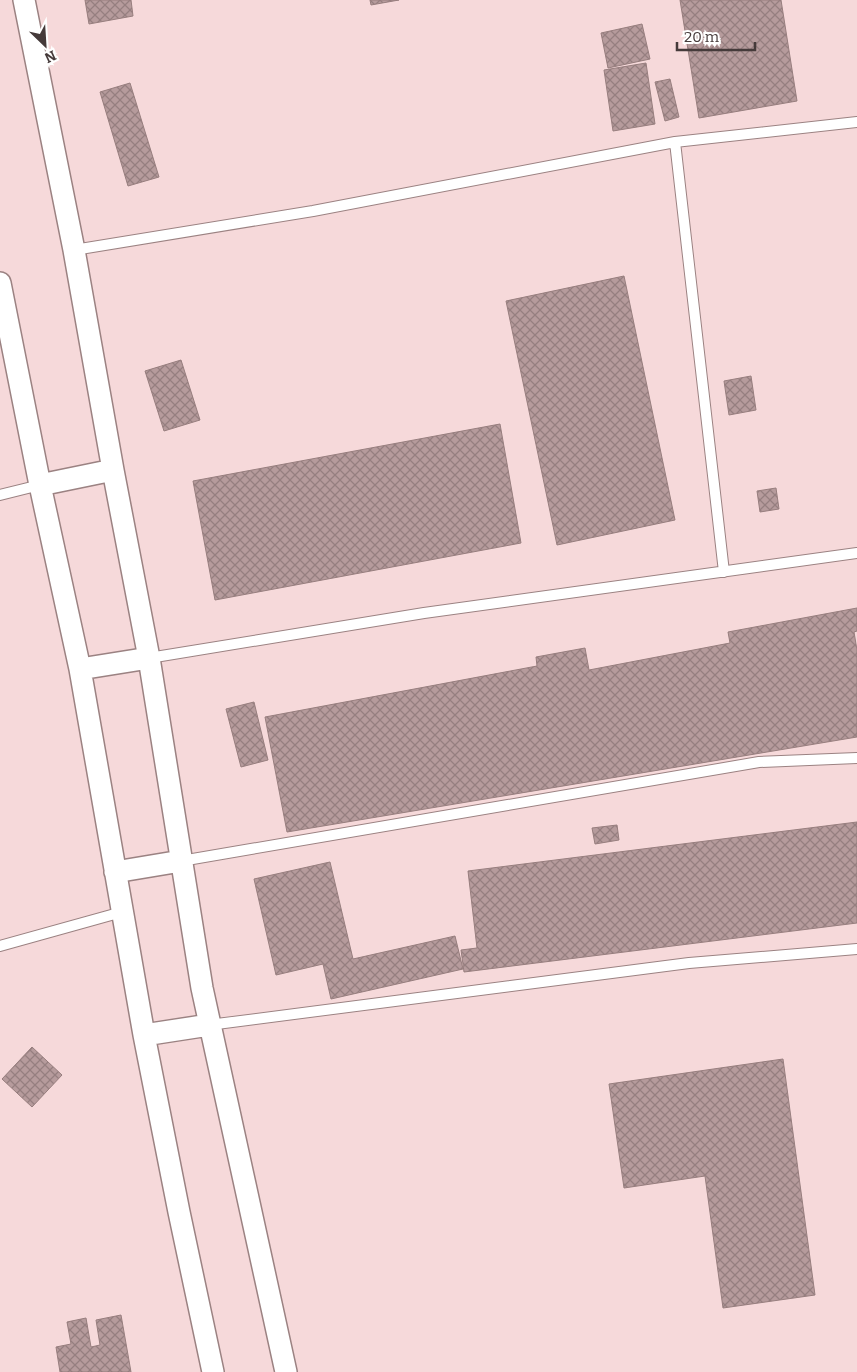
<svg xmlns="http://www.w3.org/2000/svg" width="857" height="1372" viewBox="0 0 857 1372" font-family="Bitter,serif">
	<defs>
		<pattern id="building-cross-hatch" width="8" height="8" patternUnits="userSpaceOnUse" patternTransform="scale(1.25)"><rect width="8" height="8" fill="#b69b9c"/><path d="M0 0l8 8M0 8l8-8" fill="none" stroke="#967f80"/></pattern>
	</defs>
	<rect width="100%" height="100%" fill="#f6d9da"/>
	<path fill="url(#building-cross-hatch)" stroke="#977e7e" d="M85 0H131L133 16 89 24Z
		M370 0H399L371 5Z
		M680 0H781L797 101 699 118Z
		M642 24 650 59 608 68 601 33Z
		M646 63 655 124 613 131 604 70Z
		M670 79 679 117 665 121 655 82Z
		M130 83 159 177 128 186 100 92Z
		M624 276 675 520 557 545 506 301Z
		M181 360 200 420 164 431 145 371Z
		M751 376 756 410 729 415 724 381Z
		M500 424 521 543 215 600 193 481Z
		M776 488 779 509 760 512 757 491Z
		M857 608V631L854 632 857 650V737L287 832 265 717 537 666 536 657 585 648 589 670 730 643 728 632Z
		M254 702 268 760 241 767 226 709Z
		M857 822V923L464 972 461 950 477 948 468 871Z
		M617 825 619 840 595 844 592 828Z
		M330 862 353 959 455 936 463 969 331 999 323 964 276 975 254 879Z
		M32 1047 62 1075 32 1107 2 1079Z
		M783 1059 815 1295 723 1308 705 1176 624 1188 609 1084Z
		M121 1315 131 1372H60L56 1347 71 1344 67 1322 86 1318 91 1347 100 1345 96 1320Z"/>
	<g fill="none" stroke-linecap="round" stroke-linejoin="round">
		<defs>
			<path id="lane" d="M675 142 724 572
				M74 250 313 211 675 142 857 122
				M0 495 40 485
				M149 658 424 613 857 553
				M181 861 759 762 857 758
				M0 946 122 912
				M209 1025 689 963 857 949"/>
			<path id="street" d="M24 0 74 250 113 470 149 658 202 988 286 1372
				M0 283 40 485 80 669 144 1035 179 1212 213 1372
				M40 485 113 470
				M80 669 149 658
				M115 872 181 861
				M144 1035 209 1025"/>
		</defs>
		<use href="#lane" stroke="#9b8282" stroke-width="12"/>
		<use href="#street" stroke="#9b8282" stroke-width="24"/>
		<use href="#lane" stroke="#fff" stroke-width="10"/>
		<use href="#street" stroke="#fff" stroke-width="21"/>
	</g>
	<g transform="translate(45 45) rotate(155)" stroke="#ffffff" stroke-width="4" paint-order="stroke">
	<path d="M0-4L9 19L0 12L-9 19Z" fill="#453a3a"/>
	<text y="-8" font-size="14" font-weight="bold" text-anchor="middle" fill="#453a3a">N</text>
	</g>
	<path d="M677 42v8h78v-8" fill="none" stroke="#453a3a" stroke-width="2.5"/>
	<text x="684" y="42" font-size="15" fill="#453a3a" stroke="#ffffff" stroke-width="4" paint-order="stroke">20 m</text>
</svg>
